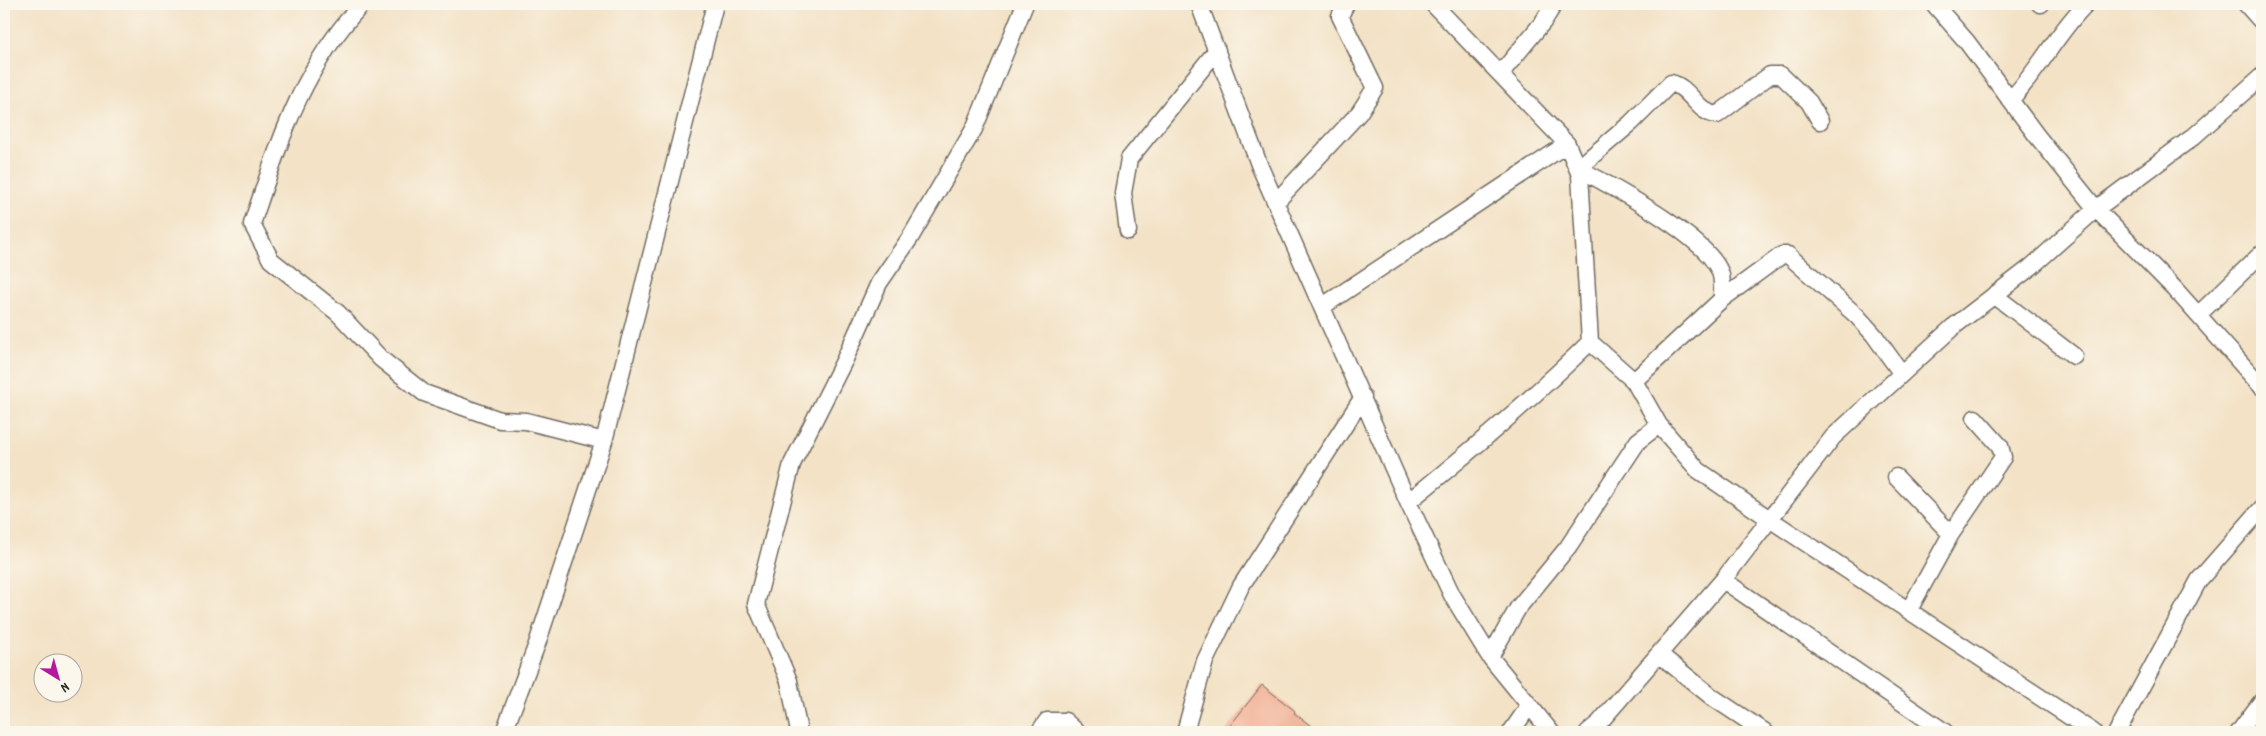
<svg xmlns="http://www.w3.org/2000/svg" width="2266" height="736" viewBox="0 0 2266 736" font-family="Dekko,sans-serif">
	<rect width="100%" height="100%" fill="#fbf7ec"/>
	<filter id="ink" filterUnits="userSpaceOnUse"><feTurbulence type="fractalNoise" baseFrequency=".02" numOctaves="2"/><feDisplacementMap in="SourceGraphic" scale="10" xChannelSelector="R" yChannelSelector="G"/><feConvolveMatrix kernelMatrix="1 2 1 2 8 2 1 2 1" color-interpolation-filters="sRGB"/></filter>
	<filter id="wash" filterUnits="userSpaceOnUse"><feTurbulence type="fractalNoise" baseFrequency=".0096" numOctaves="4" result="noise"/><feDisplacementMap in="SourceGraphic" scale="20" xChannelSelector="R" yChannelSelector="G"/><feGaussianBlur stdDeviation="1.12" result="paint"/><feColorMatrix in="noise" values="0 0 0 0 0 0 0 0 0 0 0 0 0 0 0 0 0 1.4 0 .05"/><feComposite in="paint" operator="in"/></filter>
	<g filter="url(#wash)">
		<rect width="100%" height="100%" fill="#f3e2c6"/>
		<g id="blocks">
			<path fill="#f2b195" d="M1262 685 1295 711 1294 713 1319 732H1225Z"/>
		</g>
	</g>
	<g filter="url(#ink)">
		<use href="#blocks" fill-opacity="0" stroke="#716b61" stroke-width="1"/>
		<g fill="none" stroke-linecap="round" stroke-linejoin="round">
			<defs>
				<path id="minor" d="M362 4C301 69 280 141 252 224L271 260 338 313 381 359 424 393 500 420 526 421 604 441
					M1199 4 1260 167 1408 502 1452 595 1490 657 1551 732
					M1433 4 1567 144 1580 175 1590 342 1634 381 1659 425 1698 470 1771 520 2093 732
					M1934 4 1967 42 2037 136 2096 209 2174 288 2262 387
					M2040 4H2041
					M2246 4 2262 22
					M1501 73 1543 22 1554 4
					M2010 100C2039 71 2057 32 2086 4
					M1276 202 1359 113 1375 88 1340 16 1346 4
					M1128 231 1123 193 1129 159 1217 50
					M1994 295 2074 356
					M1722 299C1722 291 1723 279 1720 272 1706 236 1612 187 1578 168L1631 123 1671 83C1690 87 1697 113 1717 115L1770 75H1781L1809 102 1820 121
					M1323 306 1567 144
					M2198 315 2262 253
					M1634 381 1722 299 1782 255H1788L1857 316 1874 335 1902 374
					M1896 477 1951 534
					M1408 502C1471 451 1532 399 1590 342
					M1723 580 1945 732
					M1909 610 1951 534 2003 457 2000 446 1975 418
					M1659 654 1712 697 1765 732
					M1490 657 1518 608 1568 547 1638 441 1659 425
					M504 732 537 644 604 441 715 4
					M799 732 789 681 756 604 792 464 845 359 879 283 910 238 974 129 1025 4
					M1039 732 1047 721H1065L1077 732
					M1185 732 1205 661 1241 586 1363 397
					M1511 732 1529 706
					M1588 732 1599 723 1723 580 1833 437 1953 327 2031 267 2096 209 2193 137 2262 76
					M2117 732 2199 580 2262 508
					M2239 732 2262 701"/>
			</defs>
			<use href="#minor" stroke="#716b61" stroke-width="19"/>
			<use href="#minor" stroke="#fff" stroke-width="16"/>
		</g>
	</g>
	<rect width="2266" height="736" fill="none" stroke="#fbf7ec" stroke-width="20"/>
	<g transform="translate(58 678) rotate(143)"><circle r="24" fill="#fbf7ec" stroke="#a8a59f"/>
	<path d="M0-4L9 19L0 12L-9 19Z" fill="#b5179e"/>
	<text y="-8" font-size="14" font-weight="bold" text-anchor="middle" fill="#2b2b2b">N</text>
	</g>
</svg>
